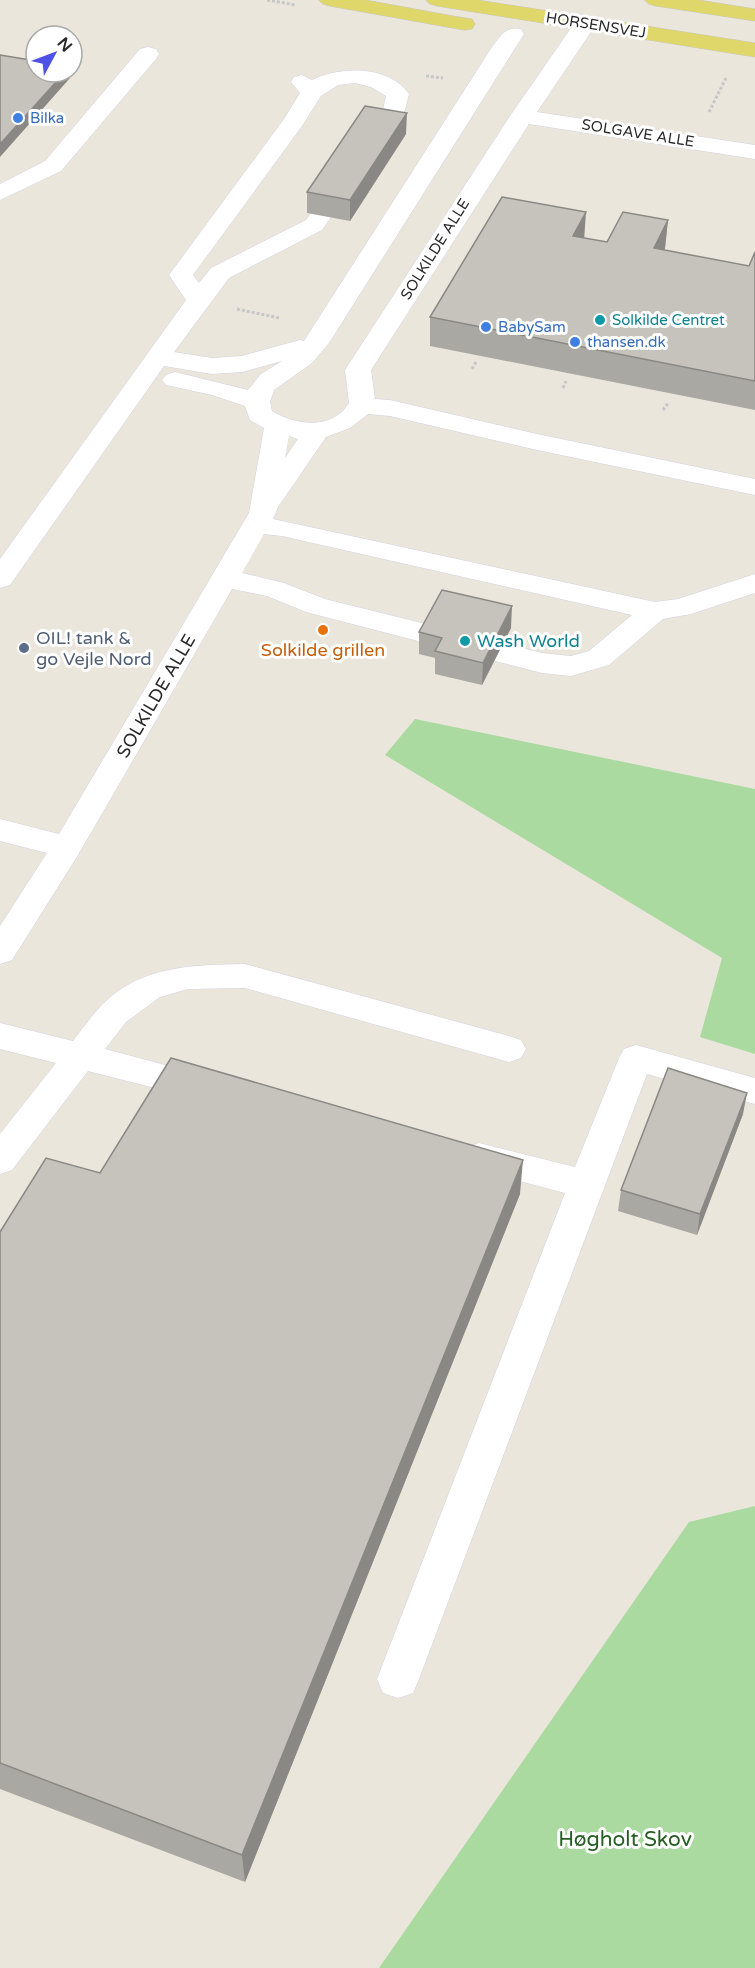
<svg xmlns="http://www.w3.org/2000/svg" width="755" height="1968" viewBox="0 0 755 1968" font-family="'Varela Round',sans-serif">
	<rect width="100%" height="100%" fill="#eae6dc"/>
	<path fill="#aada9f" d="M415 719 755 789V1054L700 1037 722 958 385 755Z
		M755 1506V1968H379L689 1522Z"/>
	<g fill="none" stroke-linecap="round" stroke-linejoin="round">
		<defs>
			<path id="minor" d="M586 17 594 18 597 23 537 112 755 145V159L529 124 371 370 375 399 390 400 537 434 755 479V495L537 450 390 416 368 414 350 428 326 437 278 507 273 519 655 602 678 599 755 574V593L691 614 663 619 609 665 571 676 542 673 306 612 267 596 232 589 78 855 12 960 0 964V926L47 853 0 841V819L59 834 249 513 264 428 250 420 245 406 212 395 166 385 162 380 166 375 175 372 248 390 261 374 282 361 242 372 212 374 164 366 10 585 0 588V559L186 300 169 275 284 119 300 93 291 82 294 77 302 75 312 80C340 66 389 65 409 94L405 110 322 230 229 278 174 352 212 358 241 356 300 340 304 341 492 47C501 36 505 26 521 29L524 34 329 343 312 363 274 390 270 402 272 411C295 425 332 431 349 403L345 370 510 116 578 18ZM355 83 371 87 386 96 383 110 306 220 211 268 199 283 193 275 302 126 321 96 338 85ZM289 436 298 439 285 458ZM264 534 282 536 632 615 589 651 571 656 542 653 325 599 284 583 242 573Z
				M148 47 156 49 159 54 156 59 61 171 0 200V184L45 161 140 49Z
				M245 964 509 1036 521 1040 526 1049 521 1058 509 1062 245 988 188 989 160 997 126 1022 105 1049 214 1078 219 1087 214 1096 202 1100 88 1071 12 1170 0 1174V1134L56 1063 0 1049V1023L73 1041C82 1030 91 1016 102 1005 141 965 194 965 245 964Z
				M636 1045 755 1078V1104L647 1074 419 1679 413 1693 398 1698 383 1693 377 1679 565 1193 467 1167 461 1157 467 1147 479 1143 575 1167 619 1058 624 1049Z"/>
			<path id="major" d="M319 0H365L464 18 472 19 475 24 472 29 464 30 330 6 323 4Z
				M426 0H477L755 43V57L437 6 430 4Z
				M645 0H698L755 9V21L656 6 649 4Z"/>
		</defs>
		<use href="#minor" stroke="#d2d2e0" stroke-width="1"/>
		<use href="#major" stroke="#c7c7c7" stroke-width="1"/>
		<path stroke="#c7c7c7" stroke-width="3" stroke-dasharray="3 2" stroke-linecap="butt" d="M267 0 296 5
			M426 76 443 78
			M709 112 726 78
			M237 309 279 318
			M472 369 476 362
			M563 388 566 381
			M663 410 669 402"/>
		<use href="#minor" fill="#fff" fill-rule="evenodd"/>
		<use href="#major" fill="#e0d76b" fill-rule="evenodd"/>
	</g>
	<path fill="#a9a8a2" d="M406 134 350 221 307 213V192Z
		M668 220 665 248 664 250 749 266 755 252V410L430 346V317L584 238 607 242Z
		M511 628 482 685 435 674V658L419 654V632Z
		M743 1114 697 1235 618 1211 621 1190Z
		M100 1173 520 1194 245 1882 0 1789V1232Z"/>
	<path fill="#8a8884" d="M65 72H70V78L0 157V144Z
		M407 113 406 134 350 221V200Z
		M586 212 584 241 573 236Z
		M668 220 665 248 651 277 654 248Z
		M512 606 511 628 482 685 483 663Z
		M747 1093 743 1114 697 1235 700 1214Z
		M523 1160 520 1194 245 1882 242 1855Z"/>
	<path fill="#c5c3bc" stroke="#8a8884" stroke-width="1.5" d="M0 55 36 61V72H65L0 144Z
		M365 106 407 113 350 200 307 192Z
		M502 197 586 212 573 236 607 242 623 212 668 220 654 248 749 266 755 252V381L430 317Z
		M442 590 512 606 483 663 435 651 442 638 419 632Z
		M171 1058 523 1160 242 1855 0 1763V1232L46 1158 100 1173Z
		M668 1068 747 1093 700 1214 621 1190Z"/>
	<g fill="#3f7fe0" stroke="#fff" stroke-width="2">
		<circle cx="18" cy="118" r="6"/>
		<circle cx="486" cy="327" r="6"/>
		<circle cx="575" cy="342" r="6"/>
	</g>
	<g fill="#0f9aa8" stroke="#fff" stroke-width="2">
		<circle cx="600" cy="320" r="6"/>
		<circle cx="465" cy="641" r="6"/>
	</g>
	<circle fill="#e8710a" stroke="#fff" stroke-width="2" cx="323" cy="630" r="6"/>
	<circle fill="#5c6f8a" stroke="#fff" stroke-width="2" cx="24" cy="648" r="6"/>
	<g text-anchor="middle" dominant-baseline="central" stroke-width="6" stroke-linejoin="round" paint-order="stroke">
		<g font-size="15" fill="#292929" stroke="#fff">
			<text transform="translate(596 25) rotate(9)">HORSENSVEJ</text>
			<text transform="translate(638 133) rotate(9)">SOLGAVE ALLE</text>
			<text transform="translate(435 249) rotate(-58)">SOLKILDE ALLE</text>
		</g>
		<g font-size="15" fill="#366cbe" stroke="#fff" text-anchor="start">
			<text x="30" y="118">Bilka</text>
			<text x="498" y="327">BabySam</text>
			<text x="587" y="342">thansen.dk</text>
		</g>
		<g font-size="15" fill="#0d838f" stroke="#fff" text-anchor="start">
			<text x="612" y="320">Solkilde Centret</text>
		</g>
		<g font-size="18" fill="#4e5e75" stroke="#fff" text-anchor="start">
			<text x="36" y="638">OIL! tank &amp;<tspan x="36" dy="21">go Vejle Nord</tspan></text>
		</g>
		<g font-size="18" fill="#0d838f" stroke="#fff" text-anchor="start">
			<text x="477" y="641">Wash World</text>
		</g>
		<g font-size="18" fill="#c56008" stroke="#fff">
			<text x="323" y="650">Solkilde grillen</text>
		</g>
		<g font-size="18" fill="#292929" stroke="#fff">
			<text transform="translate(156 696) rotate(-60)">SOLKILDE ALLE</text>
		</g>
		<g font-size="21" fill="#255d22" stroke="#fff">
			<text x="625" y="1839">Høgholt Skov</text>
		</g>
	</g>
	<g transform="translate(54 54) rotate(49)"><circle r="28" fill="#ffffff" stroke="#a9a9a9" stroke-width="1.5"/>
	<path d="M0-4.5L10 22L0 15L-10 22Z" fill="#4e52e5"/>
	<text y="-9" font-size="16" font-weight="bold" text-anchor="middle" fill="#292929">N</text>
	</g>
</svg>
